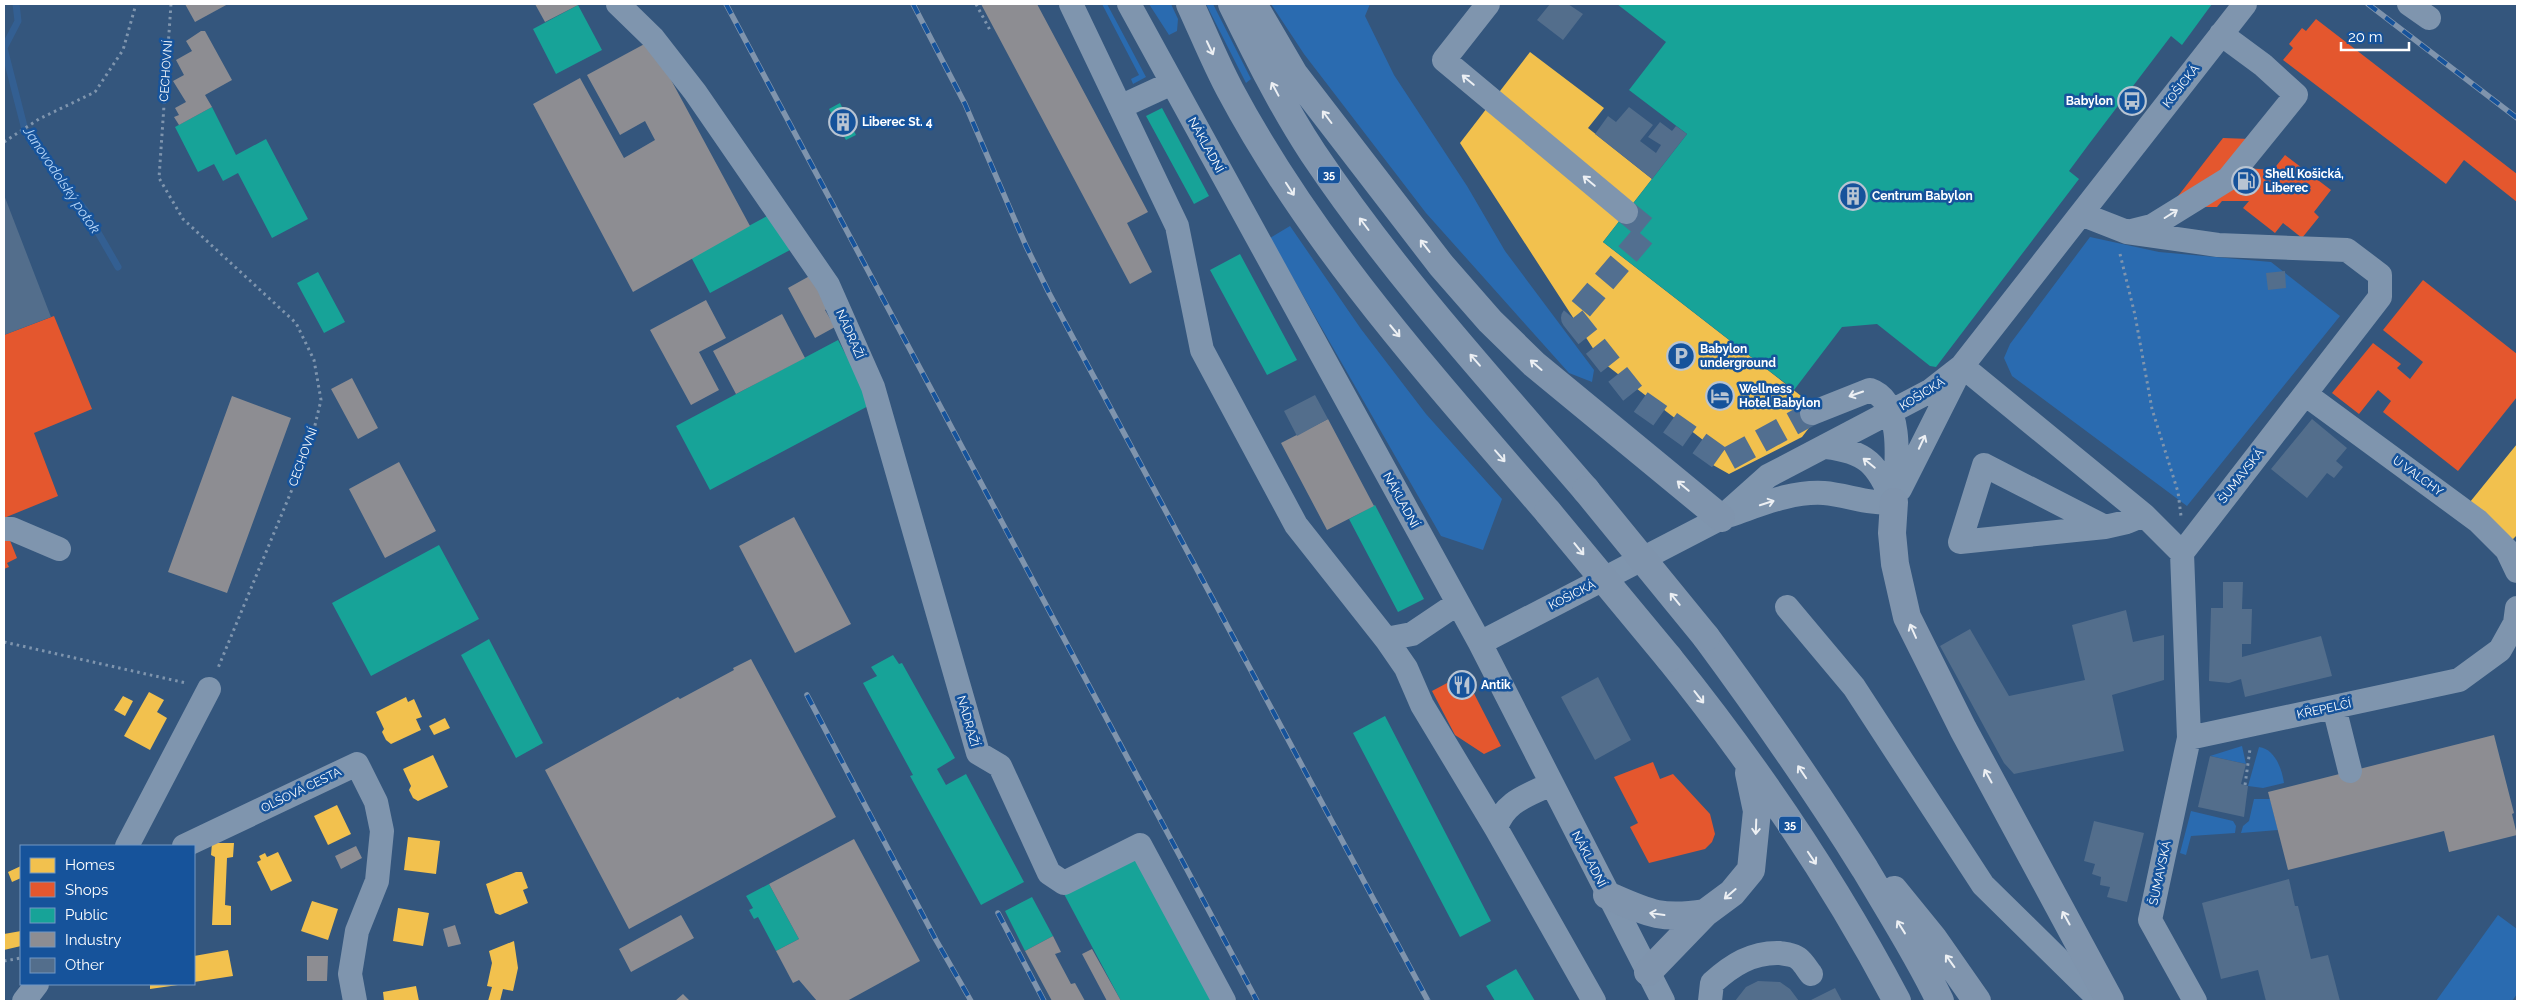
<svg xmlns="http://www.w3.org/2000/svg" width="2521" height="1005" viewBox="0 0 2521 1005" font-family="Raleway,sans-serif">
	<rect width="100%" height="100%" fill="#34567d"/>
	<path fill="#2a6bb0" d="M1102 4H1107L1146 77 1133 84 1131 79 1139 75Z
		M1149 4H1171L1178 19 1177 31 1169 35Z
		M1206 4H1213L1251 79 1246 83Z
		M1271 4H1370L1365 16 1394 75 1467 186 1505 251 1594 370 1592 382 1569 373 1426 213 1304 54Z
		M1290 226 1361 329 1426 414 1502 499 1483 550 1441 536 1270 238Z
		M2090 237 2159 252 2271 262 2340 316 2187 506 2012 376 2004 358 2010 344Z
		M2242 746 2246 764 2210 756Z
		M2259 747C2275 749 2282 769 2284 783L2263 788 2248 786Z
		M2254 799H2270L2278 830 2241 833 2243 826 2249 821Z
		M2191 811 2233 821 2236 826 2235 833 2191 836 2186 855 2180 853Z
		M2498 915 2517 929V994L2512 1001H2436Z"/>
	<path fill="#f2c14e" d="M1530 52 1604 108 1588 128 1652 179 1603 242 1805 399 1815 420 1802 437 1729 474 1704 460 1715 446 1703 440 1605 364 1596 353 1460 143Z
		M2517 444V535L2511 541 2470 502Z
		M149 692 164 700 157 712 167 718 150 750 124 736Z
		M123 696 133 701 125 716 114 710Z
		M406 697 408 702 414 699 422 717 416 719 421 730 391 744 386 740 382 732 384 729 376 712Z
		M445 718 450 728 434 735 429 726Z
		M433 755 448 787 418 801 413 798 409 790 411 786 403 769Z
		M337 805 351 834 328 845 314 816Z
		M408 837 440 841 436 874 404 870Z
		M212 843H234L233 857 227 858 225 905 231 906V925H212L215 857 211 855Z
		M278 852 292 881 271 891 257 862 261 860 259 856 265 853 267 857Z
		M21 866V878L12 882 8 872Z
		M516 872H522L528 888 523 890 528 903 500 915 495 913 486 884Z
		M312 901 338 909 328 940 301 931Z
		M398 908 429 913 423 946 393 941Z
		M21 931V946L4 950V934Z
		M514 941 518 968 513 991 503 989 500 1001H488L492 987 487 986 492 963 489 951Z
		M228 950 233 976 194 982V956Z
		M150 984H178V985L150 989Z
		M416 986 419 1001H384L383 992Z"/>
	<path fill="#e4572e" d="M2316 19 2517 174V202L2464 160 2446 184 2283 60 2293 48 2289 44 2302 28 2306 31Z
		M2223 138 2250 139 2245 168 2273 170 2285 155 2331 190 2314 212 2319 217 2302 238 2283 223 2275 233 2243 208 2249 201H2222L2217 207H2187L2175 200Z
		M2423 280 2517 354V397L2458 471 2383 412 2391 401 2378 390 2359 414 2332 393 2373 343 2401 364 2397 368 2410 379 2423 362 2383 330Z
		M54 316 92 409 34 433 58 496 4 518V335Z
		M9 538 17 558 7 563 9 567 4 569V540Z
		M1464 674 1501 746 1484 754 1455 735 1432 691Z
		M1653 762 1660 779 1673 774 1710 814 1715 834 1712 842 1705 849 1649 863 1630 827 1638 823 1614 777Z"/>
	<path fill="#17a398" d="M1617 4H2212L2182 45 2171 36 2089 144 2069 171 2079 179 1936 367 1930 366 1877 324 1842 327 1794 390 1603 242 1687 134 1629 90 1666 42Z
		M578 5 602 50 556 74 533 29Z
		M840 103 856 135 846 140 829 109Z
		M212 107 236 155 266 139 308 219 272 238 238 173 223 181 214 164 198 172 175 127Z
		M1162 108 1209 196 1194 204 1146 116Z
		M771 214 790 250 710 293 691 257Z
		M1240 254 1297 360 1267 375 1210 270Z
		M318 272 345 322 324 333 297 283Z
		M838 340 872 404 710 490 676 426Z
		M1375 505 1424 599 1398 612 1349 519Z
		M439 545 479 619 371 676 332 603Z
		M489 639 543 743 516 758 461 655Z
		M893 655 899 664 902 663 955 758 937 769 946 785 966 774 1024 882 981 905 910 776 913 775 863 683 877 676 871 667Z
		M1385 716 1491 921 1460 937 1353 733Z
		M1135 856 1212 1001H1121L1064 894Z
		M769 884 799 939 776 951 758 917 754 919 749 910 753 908 746 896Z
		M1032 897 1053 936 1025 951 1005 911Z
		M1516 969 1535 1001H1495L1486 986Z"/>
	<path fill="#8d8d92" d="M185 4H228L195 22Z
		M535 4H577L578 5 545 22Z
		M981 4H1037L1148 212 1127 223 1152 272 1130 284Z
		M201 31H205L232 80 205 95 212 107 179 125 174 117 179 115 175 108 186 102 173 81 184 75 176 60 192 51 186 41Z
		M650 41 750 226 633 292 533 104 580 78 624 158 655 140 645 121 620 135 587 75Z
		M815 273 832 306 825 310 835 327 815 338 788 288Z
		M706 300 726 338 699 352 719 390 691 405 650 330Z
		M782 314 805 358 736 394 713 351Z
		M352 378 378 428 358 439 331 389Z
		M232 396 291 418 227 593 168 572Z
		M1328 419 1374 506 1327 530 1281 443Z
		M399 462 436 531 385 558 349 489Z
		M794 517 851 624 795 653 739 546Z
		M751 659 836 817 629 929 545 770 678 697 680 699 734 670 733 668Z
		M2494 735 2514 813 2512 814 2517 835 2449 852 2444 831 2288 870 2268 792Z
		M854 839 920 961 847 1001H817L799 980 793 983 776 951 799 939 769 884Z
		M356 846 362 858 341 869 335 856Z
		M681 915 694 938 631 972 619 949Z
		M455 925 461 944 448 947 443 929Z
		M1053 936 1061 952 1055 954 1071 984 1075 983 1085 1001H1052L1025 951Z
		M1092 949 1121 1001H1107L1082 954Z
		M307 956H328L327 981H307V969H312H307Z
		M683 994 690 1001H675Z"/>
	<g fill="none" stroke-linecap="round" stroke-linejoin="round">
		<path stroke="#335f92" stroke-width="7" d="M16 4 18 21 4 48 25 130 31 142 85 210 118 267"/>
	</g>
	<path fill="#536e8c" d="M1550 4H1568L1583 14 1563 40 1537 20Z
		M1629 107 1653 125 1640 141 1656 153 1661 145 1648 137 1660 122 1672 131 1676 126 1687 134 1652 179 1595 134 1608 116 1616 122Z
		M4 195 51 317 4 335Z
		M2285 271 2286 288 2268 290 2266 273Z
		M1315 395 1328 419 1297 436 1284 411Z
		M2312 419 2347 448 2336 461 2343 467 2334 478 2327 473 2307 498 2271 469Z
		M2223 582H2243L2242 609H2252L2251 644H2242V657L2321 636 2332 676 2245 697 2241 679 2229 683 2209 681 2211 608H2223Z
		M2126 610 2133 642 2164 635V680L2112 695 2124 751 2014 774 2004 763 1940 646 1970 629 2009 696 2085 680 2072 625Z
		M1598 677 1631 740 1595 760 1561 697Z
		M2210 756 2246 764 2241 784 2248 786 2244 817 2198 807Z
		M2094 821 2144 833 2127 902 2107 897 2110 887 2100 885 2101 877 2092 874 2095 864 2084 861Z
		M2289 879 2295 906H2298L2311 959 2328 955 2340 1001H2266L2258 970 2221 979 2202 903Z
		M1758 981 1780 982 1790 989 1799 1001H1735L1746 987Z
		M1835 988 1842 1001H1809Z"/>
	<g fill="none" stroke-linecap="round" stroke-linejoin="round">
		<path stroke="#526f90" stroke-width="24" stroke-dasharray="24 12" stroke-linecap="butt" d="M1626 212 1648 230 1573 318 1638 400 1724 461 1812 413"/>
		<path stroke="#7f95ae" stroke-width="3" stroke-dasharray="2.5 4" stroke-linecap="butt" d="M171 4 159 178 183 219 296 323 314 360 321 400 310 446 218 668
			M976 4 991 32
			M4 142 39 119 95 92 123 50 136 4
			M2120 254 2135 315 2152 409 2178 492 2181 516
			M4 642 186 683
			M2245 785 2250 749
			M4 961 21 958"/>
		<path stroke="#7f95ae" stroke-width="24" d="M618 4 653 38 695 92 828 285 873 387 978 753 1000 766 1049 873 1064 883 1140 845 1224 1001
			M1071 4 1177 226 1202 350 1296 525 1386 639 1406 668 1422 705 1496 828
			M1129 4 1480 643 1663 1001
			M1488 4 1444 60 1626 212
			M2409 4 2429 18
			M1120 107 1172 83
			M2081 214 2127 232 2218 245 2347 250 2380 275V297L2182 553 2189 738 2150 920 2195 1001
			M2132 231 2152 226 2228 179 2296 95 2263 65 2221 34
			M1962 366 2144 515 2182 553
			M2305 394 2478 521 2507 550 2517 571
			M1812 413 1870 390C1906 402 1896 472 1894 502
			M1826 447C1868 452 1876 464 1893 501
			M1900 489 1958 374
			M1730 515C1760 505 1791 491 1824 493 1848 495 1870 505 1894 502
			M2105 527 1960 542 1984 465 2105 527 2127 522 2144 515
			M4 529H12L59 549
			M1787 607 1854 687 1983 885 2101 1001
			M1386 639 1412 634 1458 603
			M1480 643 1721 518 1768 476 1930 391 1962 366 2245 4
			M2334 707 2350 771
			M2189 738 2459 680 2500 650 2515 623 2517 608
			M1551 784C1527 796 1505 801 1496 828L1594 1001
			M127 846 209 689
			M184 846 357 764 376 802 382 831 377 881 357 931 350 974 355 1001
			M24 1001 37 984
			M1710 1001 1712 983C1732 965 1752 952 1780 953 1786 954 1795 955 1799 959 1803 962 1807 969 1811 974"/>
		<path stroke="#7f94ad" stroke-width="28" d="M1190 4C1203 32 1215 62 1230 90 1313 246 1433 378 1548 512
			M1232 4C1257 55 1282 106 1313 153 1394 274 1492 381 1586 490
			M1253 4 1294 74 1441 265 1490 321 1534 364 1721 518
			M1894 502 1892 533 1895 564 1907 617 1963 729 2110 1001
			M1706 637C1762 713 1815 789 1865 869 1891 913 1918 955 1940 1001
			M1669 658C1755 765 1833 880 1897 1001
			M1894 890 1933 938 1977 1001
			M1607 895C1648 913 1660 920 1705 913
			M1648 972 1705 913 1732 893 1751 870 1757 811 1749 773"/>
		<defs>
			<path id="rail" d="M726 4 1257 1001
				M913 4 965 104 1026 246 1049 293 1428 1001
				M2368 4 2517 118
				M807 695 936 940 971 1001
				M998 913 1044 1001"/>
		</defs>
		<use href="#rail" stroke="#7f94ad" stroke-width="5.5"/>
		<use href="#rail" stroke="#16539b" stroke-width="4" stroke-dasharray="11" stroke-linecap="butt"/>
		<path stroke="#7f94ad" stroke-width="28" d="M1586 490 1706 637
			M1548 512 1669 658"/>
	</g>
	<defs><path id="oneway-shaft" d="M-6 0H5M1.5-3L5.5 0L1.5 3" fill="none" stroke-width="1.6" stroke-linecap="round" stroke-linejoin="round" transform="scale(1.25)"/></defs>
	<g stroke="#eceff3">
		<use href="#oneway-shaft" transform="translate(1210 48) rotate(65)"/>
		<use href="#oneway-shaft" transform="translate(1468 80) rotate(-140)"/>
		<use href="#oneway-shaft" transform="translate(1275 89) rotate(-118)"/>
		<use href="#oneway-shaft" transform="translate(1327 117) rotate(-127)"/>
		<use href="#oneway-shaft" transform="translate(1589 181) rotate(-140)"/>
		<use href="#oneway-shaft" transform="translate(1290 189) rotate(57)"/>
		<use href="#oneway-shaft" transform="translate(2171 214) rotate(-32)"/>
		<use href="#oneway-shaft" transform="translate(1364 224) rotate(-127)"/>
		<use href="#oneway-shaft" transform="translate(1425 246) rotate(-128)"/>
		<use href="#oneway-shaft" transform="translate(1395 331) rotate(50)"/>
		<use href="#oneway-shaft" transform="translate(1475 360) rotate(-131)"/>
		<use href="#oneway-shaft" transform="translate(1536 365) rotate(-139)"/>
		<use href="#oneway-shaft" transform="translate(1856 394) rotate(161)"/>
		<use href="#oneway-shaft" transform="translate(1922 442) rotate(-65)"/>
		<use href="#oneway-shaft" transform="translate(1500 456) rotate(49)"/>
		<use href="#oneway-shaft" transform="translate(1869 463) rotate(-141)"/>
		<use href="#oneway-shaft" transform="translate(1683 486) rotate(-140)"/>
		<use href="#oneway-shaft" transform="translate(1767 503) rotate(-18)"/>
		<use href="#oneway-shaft" transform="translate(1579 549) rotate(51)"/>
		<use href="#oneway-shaft" transform="translate(1675 599) rotate(-129)"/>
		<use href="#oneway-shaft" transform="translate(1913 631) rotate(-114)"/>
		<use href="#oneway-shaft" transform="translate(1699 697) rotate(52)"/>
		<use href="#oneway-shaft" transform="translate(1802 772) rotate(-124)"/>
		<use href="#oneway-shaft" transform="translate(1988 776) rotate(-119)"/>
		<use href="#oneway-shaft" transform="translate(1756 827) rotate(92)"/>
		<use href="#oneway-shaft" transform="translate(1812 858) rotate(56)"/>
		<use href="#oneway-shaft" transform="translate(1730 894) rotate(139)"/>
		<use href="#oneway-shaft" transform="translate(1657 914) rotate(-172)"/>
		<use href="#oneway-shaft" transform="translate(2066 918) rotate(-119)"/>
		<use href="#oneway-shaft" transform="translate(1901 927) rotate(-122)"/>
		<use href="#oneway-shaft" transform="translate(1950 961) rotate(-126)"/>
	</g>
	<defs>
		<symbol id="bus-ring" viewBox="-11 -11 22 22"><circle r="9.5" fill="#16539b" stroke="#b8c4d2" stroke-width="1.5"/><path d="M-5-6H5V4H4V6H2V4H-2V6H-4V4H-5ZM-3.5-4V0h7V-4ZM-3.5 1.2v1.5H-2V1.2ZM2 1.2v1.5H3.5V1.2Z" fill="#b8c4d2"/></symbol>
		<symbol id="building-ring" viewBox="-11 -11 22 22"><circle r="9.5" fill="#16539b" stroke="#b8c4d2" stroke-width="1.5"/><path d="M-4-6H4V6H1V3H-1V6H-4ZM-2.5-4.3h1.7v1.8h-1.7ZM.8-4.3h1.7v1.8H.8ZM-2.5-1h1.7V.8h-1.7ZM.8-1h1.7V.8H.8Z" fill="#b8c4d2"/></symbol>
		<symbol id="fuel-ring" viewBox="-11 -11 22 22"><circle r="9.5" fill="#16539b" stroke="#b8c4d2" stroke-width="1.5"/><path d="M-5.5-6h7V0h2V4h1.3V-2.5L3-4.5l.8-.8L6-3V5H2.5V1h-1V6h-7ZM-4.2-4.7v3.2H.2V-4.7Z" fill="#b8c4d2"/></symbol>
		<symbol id="parking-ring" viewBox="-11 -11 22 22"><circle r="9.5" fill="#16539b" stroke="#b8c4d2" stroke-width="1.5"/><path d="M-3.5-5.5H1a3.5 3.5 0 0 1 0 7H-1V5.5H-3.5ZM-1-3.4V-.6H.8a1.4 1.4 0 0 0 0-2.8Z" fill="#b8c4d2"/></symbol>
		<symbol id="hotel-ring" viewBox="-11 -11 22 22"><circle r="9.5" fill="#16539b" stroke="#b8c4d2" stroke-width="1.5"/><path d="M-6-4.5h1.5V1H6V5H4.5V3h-9V5H-6ZM-4 0a1.8 1.8 0 1 1 3.6 0ZM.5 0V-2.5h3Q6-2.5 6 0Z" fill="#b8c4d2"/></symbol>
		<symbol id="restaurant-ring" viewBox="-11 -11 22 22"><circle r="9.5" fill="#16539b" stroke="#b8c4d2" stroke-width="1.5"/><path d="M-5-6h1v4h1v-4h1v4h1v-4h1v5L-1.5 .5V6h-2V.5L-5-1ZM5-6V6H3V1.5H1.5Q1.5-4 5-6Z" fill="#b8c4d2"/></symbol>
	</defs>
	<g fill-rule="evenodd">
		<use href="#bus-ring" x="2116" y="85" width="32" height="32"/>
		<use href="#building-ring" x="827" y="106" width="32" height="32"/>
		<use href="#fuel-ring" x="2230" y="165" width="32" height="32"/>
		<use href="#building-ring" x="1837" y="180" width="32" height="32"/>
		<use href="#parking-ring" x="1665" y="340" width="32" height="32"/>
		<use href="#hotel-ring" x="1704" y="380" width="32" height="32"/>
		<use href="#restaurant-ring" x="1446" y="669" width="32" height="32"/>
	</g>
	<g text-anchor="middle" dominant-baseline="central" stroke-width="5" stroke-linejoin="round" paint-order="stroke">
		<g fill="#16539b" stroke="#b9cbe1" stroke-width="1">
			<rect x="1318" y="166.5" width="22" height="17" rx="4"/>
			<rect x="1779" y="816.5" width="22" height="17" rx="4"/>
		</g>
		<g font-size="11" font-weight="bold" fill="#fff">
			<text x="1329" y="175">35</text>
			<text x="1790" y="825">35</text>
		</g>
		<g font-size="12" fill="#fff" stroke="#16539b">
			<text transform="translate(166 71) rotate(-86)">CECHOVNÍ</text>
			<text transform="translate(2181 86) rotate(-52)">KOŠICKÁ</text>
			<text transform="translate(1206 145) rotate(61)">NÁKLADNÍ</text>
			<text transform="translate(850 334) rotate(66)">NÁDRAŽÍ</text>
			<text transform="translate(1922 394) rotate(-32)">KOŠICKÁ</text>
			<text transform="translate(303 457) rotate(-70)">CECHOVNÍ</text>
			<text transform="translate(2241 476) rotate(-52)">ŠUMAVSKÁ</text>
			<text transform="translate(2418 476) rotate(36)">U VALCHY</text>
			<text transform="translate(1401 500) rotate(61)">NÁKLADNÍ</text>
			<text transform="translate(1572 595) rotate(-27)">KOŠICKÁ</text>
			<text transform="translate(2324 709) rotate(-12)">KŘEPELČÍ</text>
			<text transform="translate(968 721) rotate(74)">NÁDRAŽÍ</text>
			<text transform="translate(301 790) rotate(-26)">OLŠOVÁ CESTA</text>
			<text transform="translate(1589 859) rotate(63)">NÁKLADNÍ</text>
			<text transform="translate(2160 873) rotate(-78)">ŠUMAVSKÁ</text>
		</g>
		<g font-size="12" font-weight="bold" fill="#fff" stroke="#16539b" text-anchor="start">
			<text x="2113" y="101" text-anchor="end">Babylon</text>
			<text x="862" y="122">Liberec St. 4</text>
			<text x="2265" y="174">Shell Košická,<tspan x="2265" dy="14">Liberec</tspan></text>
			<text x="1872" y="196">Centrum Babylon</text>
			<text x="1700" y="349">Babylon<tspan x="1700" dy="14">underground</tspan></text>
			<text x="1739" y="389">Wellness<tspan x="1739" dy="14">Hotel Babylon</tspan></text>
			<text x="1481" y="685">Antik</text>
		</g>
		<g font-size="14" font-style="italic" fill="#b8d7f9" stroke="#16539b">
			<text transform="translate(62 180) rotate(56)">Janovodolský potok</text>
		</g>
	</g>
	<rect width="2521" height="1005" fill="none" stroke="#ffffff" stroke-width="10"/>
	<rect x="20" y="845" width="175" height="140" fill="#16539b" stroke="#7398c3"/>
	<rect x="30" y="858" width="25" height="15" fill="#f2c14e" stroke="#7398c3"/>
	<text x="65" y="870" font-size="15" fill="#ffffff">Homes</text>
	<rect x="30" y="882" width="25" height="15" fill="#e4572e" stroke="#7398c3"/>
	<text x="65" y="895" font-size="15" fill="#ffffff">Shops</text>
	<rect x="30" y="908" width="25" height="15" fill="#17a398" stroke="#7398c3"/>
	<text x="65" y="920" font-size="15" fill="#ffffff">Public</text>
	<rect x="30" y="932" width="25" height="15" fill="#8d8d92" stroke="#7398c3"/>
	<text x="65" y="945" font-size="15" fill="#ffffff">Industry</text>
	<rect x="30" y="958" width="25" height="15" fill="#536e8c" stroke="#7398c3"/>
	<text x="65" y="970" font-size="15" fill="#ffffff">Other</text>
	<path d="M2341 42v8h68v-8" fill="none" stroke="#ffffff" stroke-width="2.5"/>
	<text x="2348" y="42" font-size="15" fill="#ffffff" stroke="#16539b" stroke-width="4" paint-order="stroke">20 m</text>
</svg>
